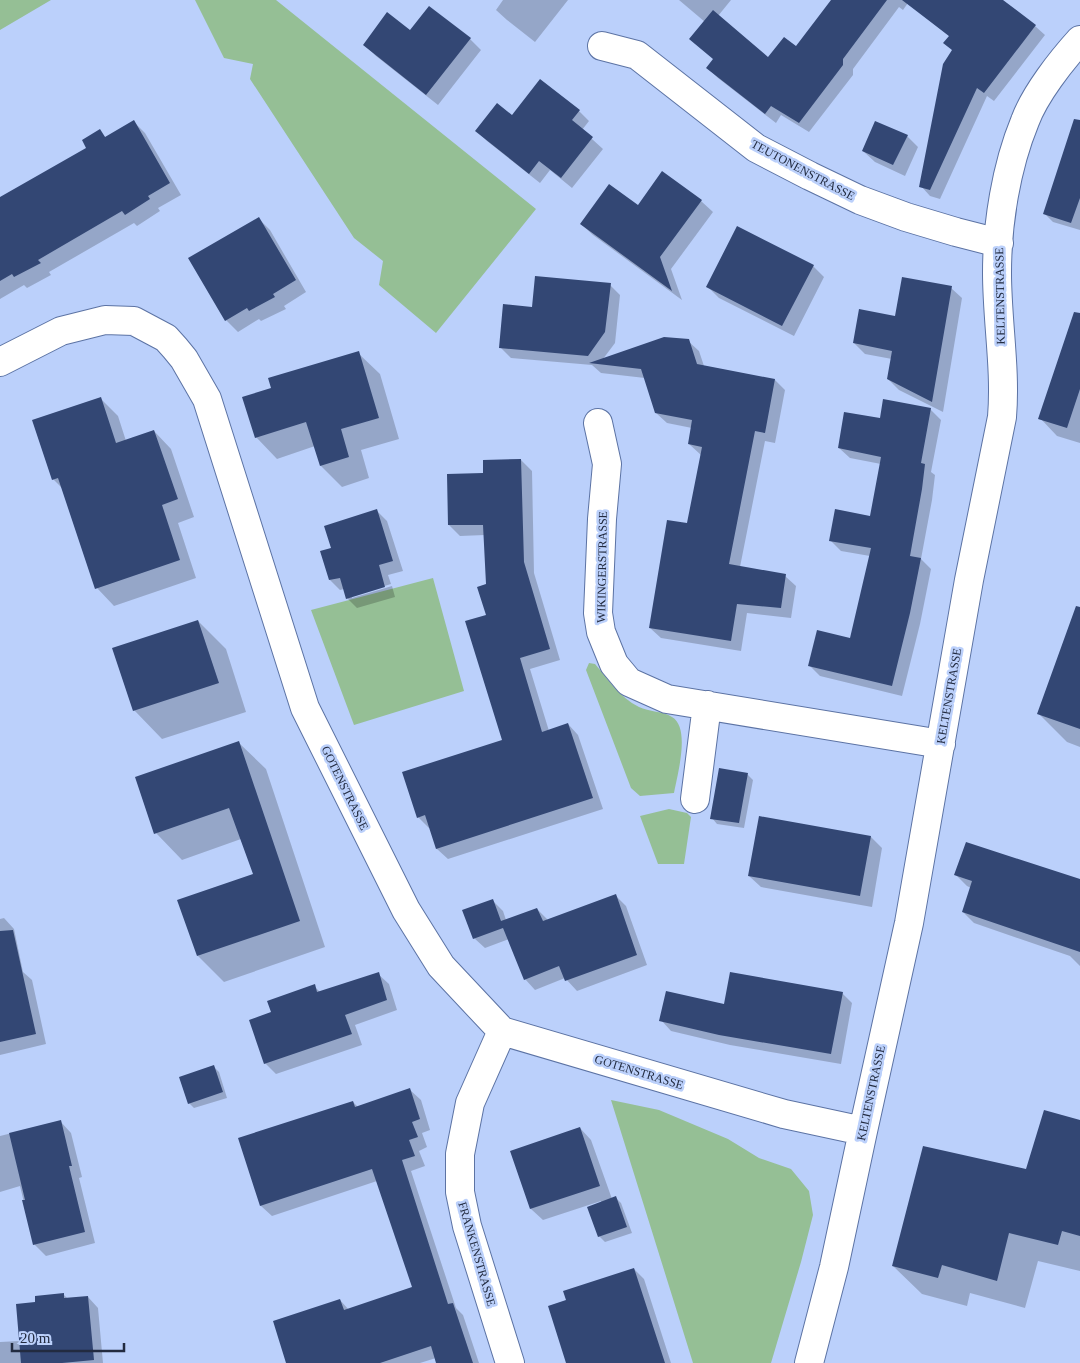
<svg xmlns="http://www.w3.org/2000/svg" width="1080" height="1363" viewBox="0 0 1080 1363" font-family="Georgia,serif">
	<rect width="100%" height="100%" fill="#bbd0fb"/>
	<path fill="#95bf95" d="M0 0H51L0 30Z
		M195 0H276L536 209 436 333 379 285 383 261 354 238 250 79 253 64 224 58Z
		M433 578 464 691 354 725 311 610Z
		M589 663 595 664C609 680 619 697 639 707 649 712 663 711 672 717 691 728 677 776 674 793L640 796 631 788 586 670Z
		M669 809 687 813 691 817 684 864H658L640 816Z
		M611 1100 659 1110 728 1139 759 1158 791 1169 809 1191 813 1215 801 1262 771 1363H693Z"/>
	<path fill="#0003" d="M503 0H568L535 42 507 20 496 10Z
		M679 0H731L718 16 768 59 796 48 833 0H910L903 10 899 7 853 69V75L809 132 781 115 776 123 718 78 708 68 714 60 705 22Z
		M930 0H1001L1035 26 1045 35 994 101 987 96 940 199 930 196 921 186 953 51 950 37 923 15Z
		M410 32 470 39 481 50 438 105 376 56 364 44Z
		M579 111 589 121 582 130 603 149 572 188 550 170 540 183 487 141 477 131 512 116Z
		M134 122 145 133 181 195 158 208 160 211 137 226 134 223 49 272 51 275 27 288 24 285 0 299V199L88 148 100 131 106 138Z
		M907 136 918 147 905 176 875 162 863 151Z
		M1080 141V230L1053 222 1044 213Z
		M701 201 713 212 671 269 682 300 593 235 581 224 638 207Z
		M259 219 270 230 306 292 284 306 286 309 261 321 259 319 238 332 226 320 190 259Z
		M813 266 824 277 794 336 719 298 708 287Z
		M610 285 620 295 615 343 603 359 688 341 699 351 704 366 775 380 785 390 775 443 765 441 740 567 785 576 796 586 791 618 747 613 741 651 661 638 650 628 688 525 701 455 689 444 692 428 667 423 656 413 645 378 601 373 592 365 511 358 500 347 533 308Z
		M951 288 962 298 943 412 899 390 888 379 892 359 865 354 854 343 896 317Z
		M1080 331V443L1057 436 1040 418Z
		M358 353 380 374 399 439 361 450 369 478 342 487 321 466 315 446 277 459 256 437 272 389Z
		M101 399 118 416 126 441 154 431 171 449 194 517 178 523 196 578 114 606 97 588 63 489 53 479Z
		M930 409 941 420 931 472 935 475 932 500 921 559 931 569 920 624 902 696 820 676 809 665 851 639 870 556 841 551 831 541 871 517 881 464 850 458 839 448 881 420Z
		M521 460 532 471 534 573 560 660 530 669 549 731 568 724 578 735 603 809 448 859 437 849 430 827 429 828 418 817 503 740 487 616 485 535 460 536 449 525 484 474Z
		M377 511 387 521 403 571 388 575 391 584 352 596V598L392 586 395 597 357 608 347 598 344 589 340 590 330 580 321 552 332 548Z
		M198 621 226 649 246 712 162 739 134 710Z
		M1080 655V747L1067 742 1039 714Z
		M239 743 266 769 325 947 224 982 198 956 254 874 241 839 182 860 156 833Z
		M720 769 748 775 753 780 744 828 717 824 712 818Z
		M871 837 882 848 872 907 761 887 749 876Z
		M956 875 1080 881V966L1070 956 974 923 963 912 971 888 967 886Z
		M616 896 626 906 647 965 577 991 565 978 535 990 525 979 509 939 485 948 474 938 492 900 503 911 506 920 537 909 548 920Z
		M4 918 14 929 23 972 32 980 46 1044 0 1055V919Z
		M378 974 389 984 397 1010 355 1025 362 1045 276 1074 265 1063 273 1013 314 986 320 992Z
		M842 993 852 1003 841 1064 730 1045 671 1031 661 1020 725 1005Z
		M214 1067 219 1072 227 1098 194 1108 189 1103Z
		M410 1090 421 1100 430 1130 422 1133 427 1147 419 1151 425 1166 411 1171 456 1308 463 1315 479 1363H438L436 1358 420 1363H287L340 1300 349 1310 414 1288 377 1181 272 1216 261 1206 239 1139 353 1102 358 1107Z
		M60 1121 71 1133 82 1177 79 1178 95 1243 46 1256 34 1244 20 1186 0 1192V1136Z
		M1080 1121V1271L1038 1261 1025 1308 970 1293 967 1306 922 1294 893 1266 1027 1171Z
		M580 1128 591 1140 612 1199 616 1198 621 1203 632 1233 605 1242 599 1236 601 1201 543 1220 531 1209 512 1151Z
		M634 1269 644 1279 671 1363H569L567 1301Z
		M64 1295 68 1299 88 1297 98 1308 103 1363H0V1342L20 1341Z"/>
	<path fill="#334774" d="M831 0H887L843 59V65L799 123 771 106 765 114 706 68 713 59 689 39 713 10 768 57 784 37 796 46Z
		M902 0H1003L1036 25 984 93 977 88 930 190 919 187 943 64 952 50 943 43 949 36Z
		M429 6 471 38 426 95 363 45 387 12 410 30Z
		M540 79 580 110 572 120 593 137 561 178 539 161 529 174 475 131 497 103 512 115Z
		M1074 119 1080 120V198L1071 223 1043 214Z
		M134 120 170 183 148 196 150 199 125 215 122 211 38 260 41 263 14 277 12 274 0 281V197L86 148 82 140 100 129 105 137Z
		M875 121 908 135 893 165 862 151Z
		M662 171 702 200 660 257 672 291 580 224 609 184 638 205Z
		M259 217 296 280 273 294 275 297 249 311 247 308 225 321 188 258Z
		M737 226 814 265 782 326 706 287Z
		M535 276 611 283 605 332 588 356 499 348 503 304 532 307Z
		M902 277 952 286 932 402 887 379 892 351 853 343 859 309 895 316Z
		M1074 312 1080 313V389L1067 428 1038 419Z
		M664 337 689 339 697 364 775 379 765 433 755 431 729 564 786 574 781 608 737 604 731 641 649 628 667 520 687 523 702 447 688 444 692 420 655 413 641 369 589 363Z
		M359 351 379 418 341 429 349 457 320 466 306 422 255 438 242 397 271 388 268 378Z
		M101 397 116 443 154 430 178 499 162 505 180 560 95 589 58 478 52 480 32 420Z
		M883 399 931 408 921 463 925 464 922 489 910 556 921 558 910 613 892 686 808 666 817 630 850 638 871 548 829 541 835 509 870 516 881 457 838 448 844 412 880 418Z
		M521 459 524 562 550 649 520 658 542 732 568 723 593 798 436 849 425 815 417 818 402 772 502 740 465 621 486 615 477 587 486 584 483 525H448L447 474 483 473V460Z
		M377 509 393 561 379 565 385 587 346 599 340 578 329 580 320 551 331 548 324 526Z
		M1076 606 1080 607V729L1037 714Z
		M198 620 219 683 133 711 112 648Z
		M239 741 300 921 197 956 177 900 253 874 229 808 154 834 135 777Z
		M719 768 748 773 739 823 710 819Z
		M759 816 871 836 860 896 748 876Z
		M966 842 1080 879V952L962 912 972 881 954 875Z
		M616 894 637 955 565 981 559 966 524 980 503 928 473 939 462 910 493 899 501 921 537 908 543 921Z
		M13 930 36 1034 0 1042V931Z
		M379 972 387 1000 345 1015 352 1034 264 1064 249 1020 271 1012 267 1001 315 984 317 992Z
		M730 972 843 992 831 1054 719 1035 659 1021 666 991 724 1004Z
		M214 1065 223 1092 188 1104 179 1077Z
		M410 1088 420 1119 412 1122 418 1137 409 1140 415 1156 402 1160 448 1304 453 1303 473 1363H436L431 1346 380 1363H286L273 1321 340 1299 344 1310 412 1287 372 1169 260 1206 238 1138 353 1101 355 1107Z
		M1044 1110 1080 1120V1236L1062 1231 1058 1245 1009 1233 997 1281 942 1265 938 1278 892 1266 923 1146 1026 1169Z
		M61 1120 72 1166H69L85 1232 33 1245 22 1200H25L9 1133Z
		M580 1127 600 1186 530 1209 510 1151Z
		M616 1196 627 1227 598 1237 587 1207Z
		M634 1268 665 1363H566L548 1306 566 1300 563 1291Z
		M64 1293V1298L88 1296 94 1360 62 1363H21L16 1304 35 1302V1296Z"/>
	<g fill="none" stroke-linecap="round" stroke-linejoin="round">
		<defs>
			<path id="minor" d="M602 46 637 55 756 148 810 176 860 200 906 217 956 232 999 243
				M0 362 61 331 105 320 134 321 166 338 175 348 184 359 207 399 305 708 406 910 441 966 502 1031 784 1114 863 1131
				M598 423 607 464 602 519 598 613 601 632 614 664 629 682 667 699 941 744
				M695 799 707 705
				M502 1031 470 1103 460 1154V1192L467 1226 510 1363
				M809 1363 834 1267 863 1131 909 923 969 580 1002 417C1006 369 997 321 997 273 997 224 1006 167 1025 121 1035 94 1061 61 1080 40"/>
		</defs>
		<use href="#minor" stroke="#5c73a4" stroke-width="30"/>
		<use href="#minor" stroke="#fff" stroke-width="28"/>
	</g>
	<g text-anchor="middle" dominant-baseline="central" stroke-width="5" stroke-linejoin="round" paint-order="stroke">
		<g font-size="12" fill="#222b40" stroke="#bbd0fb">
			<text transform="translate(803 170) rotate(28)">TEUTONENSTRASSE</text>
			<text transform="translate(1000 296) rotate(-91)">KELTENSTRASSE</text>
			<text transform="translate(602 567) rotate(-89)">WIKINGERSTRASSE</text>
			<text transform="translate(949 696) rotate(-80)">KELTENSTRASSE</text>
			<text transform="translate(345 788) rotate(64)">GOTENSTRASSE</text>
			<text transform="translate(639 1072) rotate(17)">GOTENSTRASSE</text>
			<text transform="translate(871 1093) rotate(-78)">KELTENSTRASSE</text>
			<text transform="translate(477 1254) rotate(74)">FRANKENSTRASSE</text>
		</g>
	</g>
	<path d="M12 1343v8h112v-8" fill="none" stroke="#222b40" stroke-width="2.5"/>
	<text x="20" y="1343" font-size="15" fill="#222b40" stroke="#bbd0fb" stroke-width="4" paint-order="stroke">20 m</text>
</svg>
